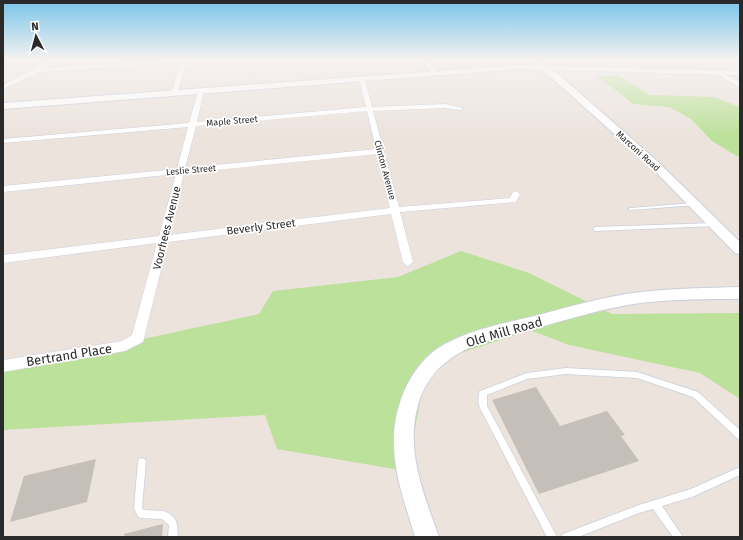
<svg xmlns="http://www.w3.org/2000/svg" width="743" height="540" viewBox="0 0 743 540" font-family="'Fira Sans',sans-serif">
	<rect width="100%" height="100%" fill="#ece3dd"/>
	<path fill="#bce19a" d="M617 75 650 95 714 97 740 107V158L712 141 691 119 669 107 633 104 617 91 596 76Z
		M461 251 529 273 612 314 740 313V399L700 373 569 345 530 330 428 364 406 471 277 449 265 415 3 430V369L259 314 273 291 398 277Z"/>
	<path fill="#c4bfb8" d="M536 387 560 426 607 411 625 435 621 436 639 461 539 494 492 400Z
		M96 459 87 502 10 522 24 476Z
		M163 524 162 537H125L124 534Z"/>
	<g fill="none" stroke-linecap="round" stroke-linejoin="round">
		<defs>
			<path id="service" d="M691 60H693L696 69 699 73H697L694 69Z
				M694 203H696V205L630 210 628 209 630 208Z
				M714 223 716 224V226L595 231 593 229 595 227Z
				M566 368 637 372 695 391 698 392 740 430V439L737 438 693 397 637 378 566 374 527 379 487 395V406L557 537H547L480 408C478 404 478 395 480 391L527 373Z
				M142 458 145 459 146 462 142 508 144 510 164 511C178 517 177 523 178 537H168L169 525 162 519 141 518 138 517 134 508 138 462 139 459Z
				M740 467V475L692 497 662 506 681 534 683 537H673L653 509 639 513 578 537H561L563 534 639 505 691 489Z"/>
			<path id="minor" d="M51 60H58L45 68 169 60H196L187 62 177 93 174 95 171 93 182 62 39 72 3 89V85Z
				M421 60H427L437 72V74H433Z
				M597 60H604L623 69 618 70Z
				M717 70 740 83V87L715 73Z
				M362 77 365 79 372 107 445 104 463 108 460 110 445 108 373 111 399 207 499 199 510 198 513 192 516 191 520 194 516 202 400 212 413 262 408 266 403 262 391 214 168 242 143 342 125 351 3 372V360L122 341 132 335 157 243 3 263V255L159 236 176 174 3 192V186L177 169 188 127 3 143V139L189 123 198 91 201 89 204 91 197 122 366 107 359 79ZM367 111 376 149 185 168 196 126ZM377 154 390 208 169 235 184 173Z"/>
			<path id="tertiary" d="M527 60H535L558 74 657 161 740 242V254L735 253 649 165 552 78Z
				M740 287V299C707 299 673 299 640 303 603 308 566 320 529 330 502 337 473 342 450 359 434 370 423 387 418 405 405 450 424 495 439 537H415C399 484 381 439 407 385 416 368 428 353 445 344 473 329 505 323 535 316 569 307 605 296 641 292 674 288 707 288 740 287Z"/>
			<path id="secondary" d="M519 65 740 71V75L519 69 3 109V103Z"/>
		</defs>
		<use href="#service" stroke="#cbd0dc" stroke-width="1.5"/>
		<use href="#minor" stroke="#cbd0dc" stroke-width="1"/>
		<use href="#tertiary" stroke="#cbd0dc" stroke-width="2"/>
		<use href="#secondary" stroke="#cbd0dc" stroke-width="2"/>
		<use href="#service" fill="#fff" fill-rule="evenodd"/>
		<use href="#minor" fill="#fff" fill-rule="evenodd"/>
		<use href="#tertiary" fill="#fff" fill-rule="evenodd"/>
		<use href="#secondary" fill="#fff" fill-rule="evenodd"/>
	</g>
	<linearGradient id="sky" x2="0" y2="1"><stop stop-color="#79c4ea"/><stop offset="0.44" stop-color="#f6f2f0"/><stop offset="1" stop-color="#f6f2f0" stop-opacity="0"/></linearGradient>
	<rect width="743" height="136" fill="url(#sky)"/>
	<g text-anchor="middle" dominant-baseline="central" stroke-width="3.5" stroke-linejoin="round" paint-order="stroke">
		<g font-size="9" fill="#2a2a2a" stroke="#fff">
			<text transform="translate(232 121) rotate(-5)">Maple Street</text>
			<text transform="translate(638 151) rotate(42)">Marconi Road</text>
			<text transform="translate(191 170) rotate(-5)">Leslie Street</text>
			<text transform="translate(385 170) rotate(75)">Clinton Avenue</text>
		</g>
		<g font-size="11" fill="#2a2a2a" stroke="#fff">
			<text transform="translate(261 227) rotate(-7)">Beverly Street</text>
			<text transform="translate(167 228) rotate(-76)">Voorhees Avenue</text>
		</g>
		<g font-size="13" fill="#2a2a2a" stroke="#fff">
			<text transform="translate(504 332) rotate(-16)">Old Mill Road</text>
			<text transform="translate(69 355) rotate(-9)">Bertrand Place</text>
		</g>
	</g>
	<rect width="743" height="540" fill="none" stroke="#2a2a2a" stroke-width="8"/>
	<g transform="translate(36 36) rotate(354)" stroke="#ffffff" stroke-width="3" paint-order="stroke">
	<path d="M0-3L7 15L0 10L-7 15Z" fill="#2a2a2a"/>
	<text y="-6" font-size="11" font-weight="bold" text-anchor="middle" fill="#2a2a2a">N</text>
	</g>
</svg>
